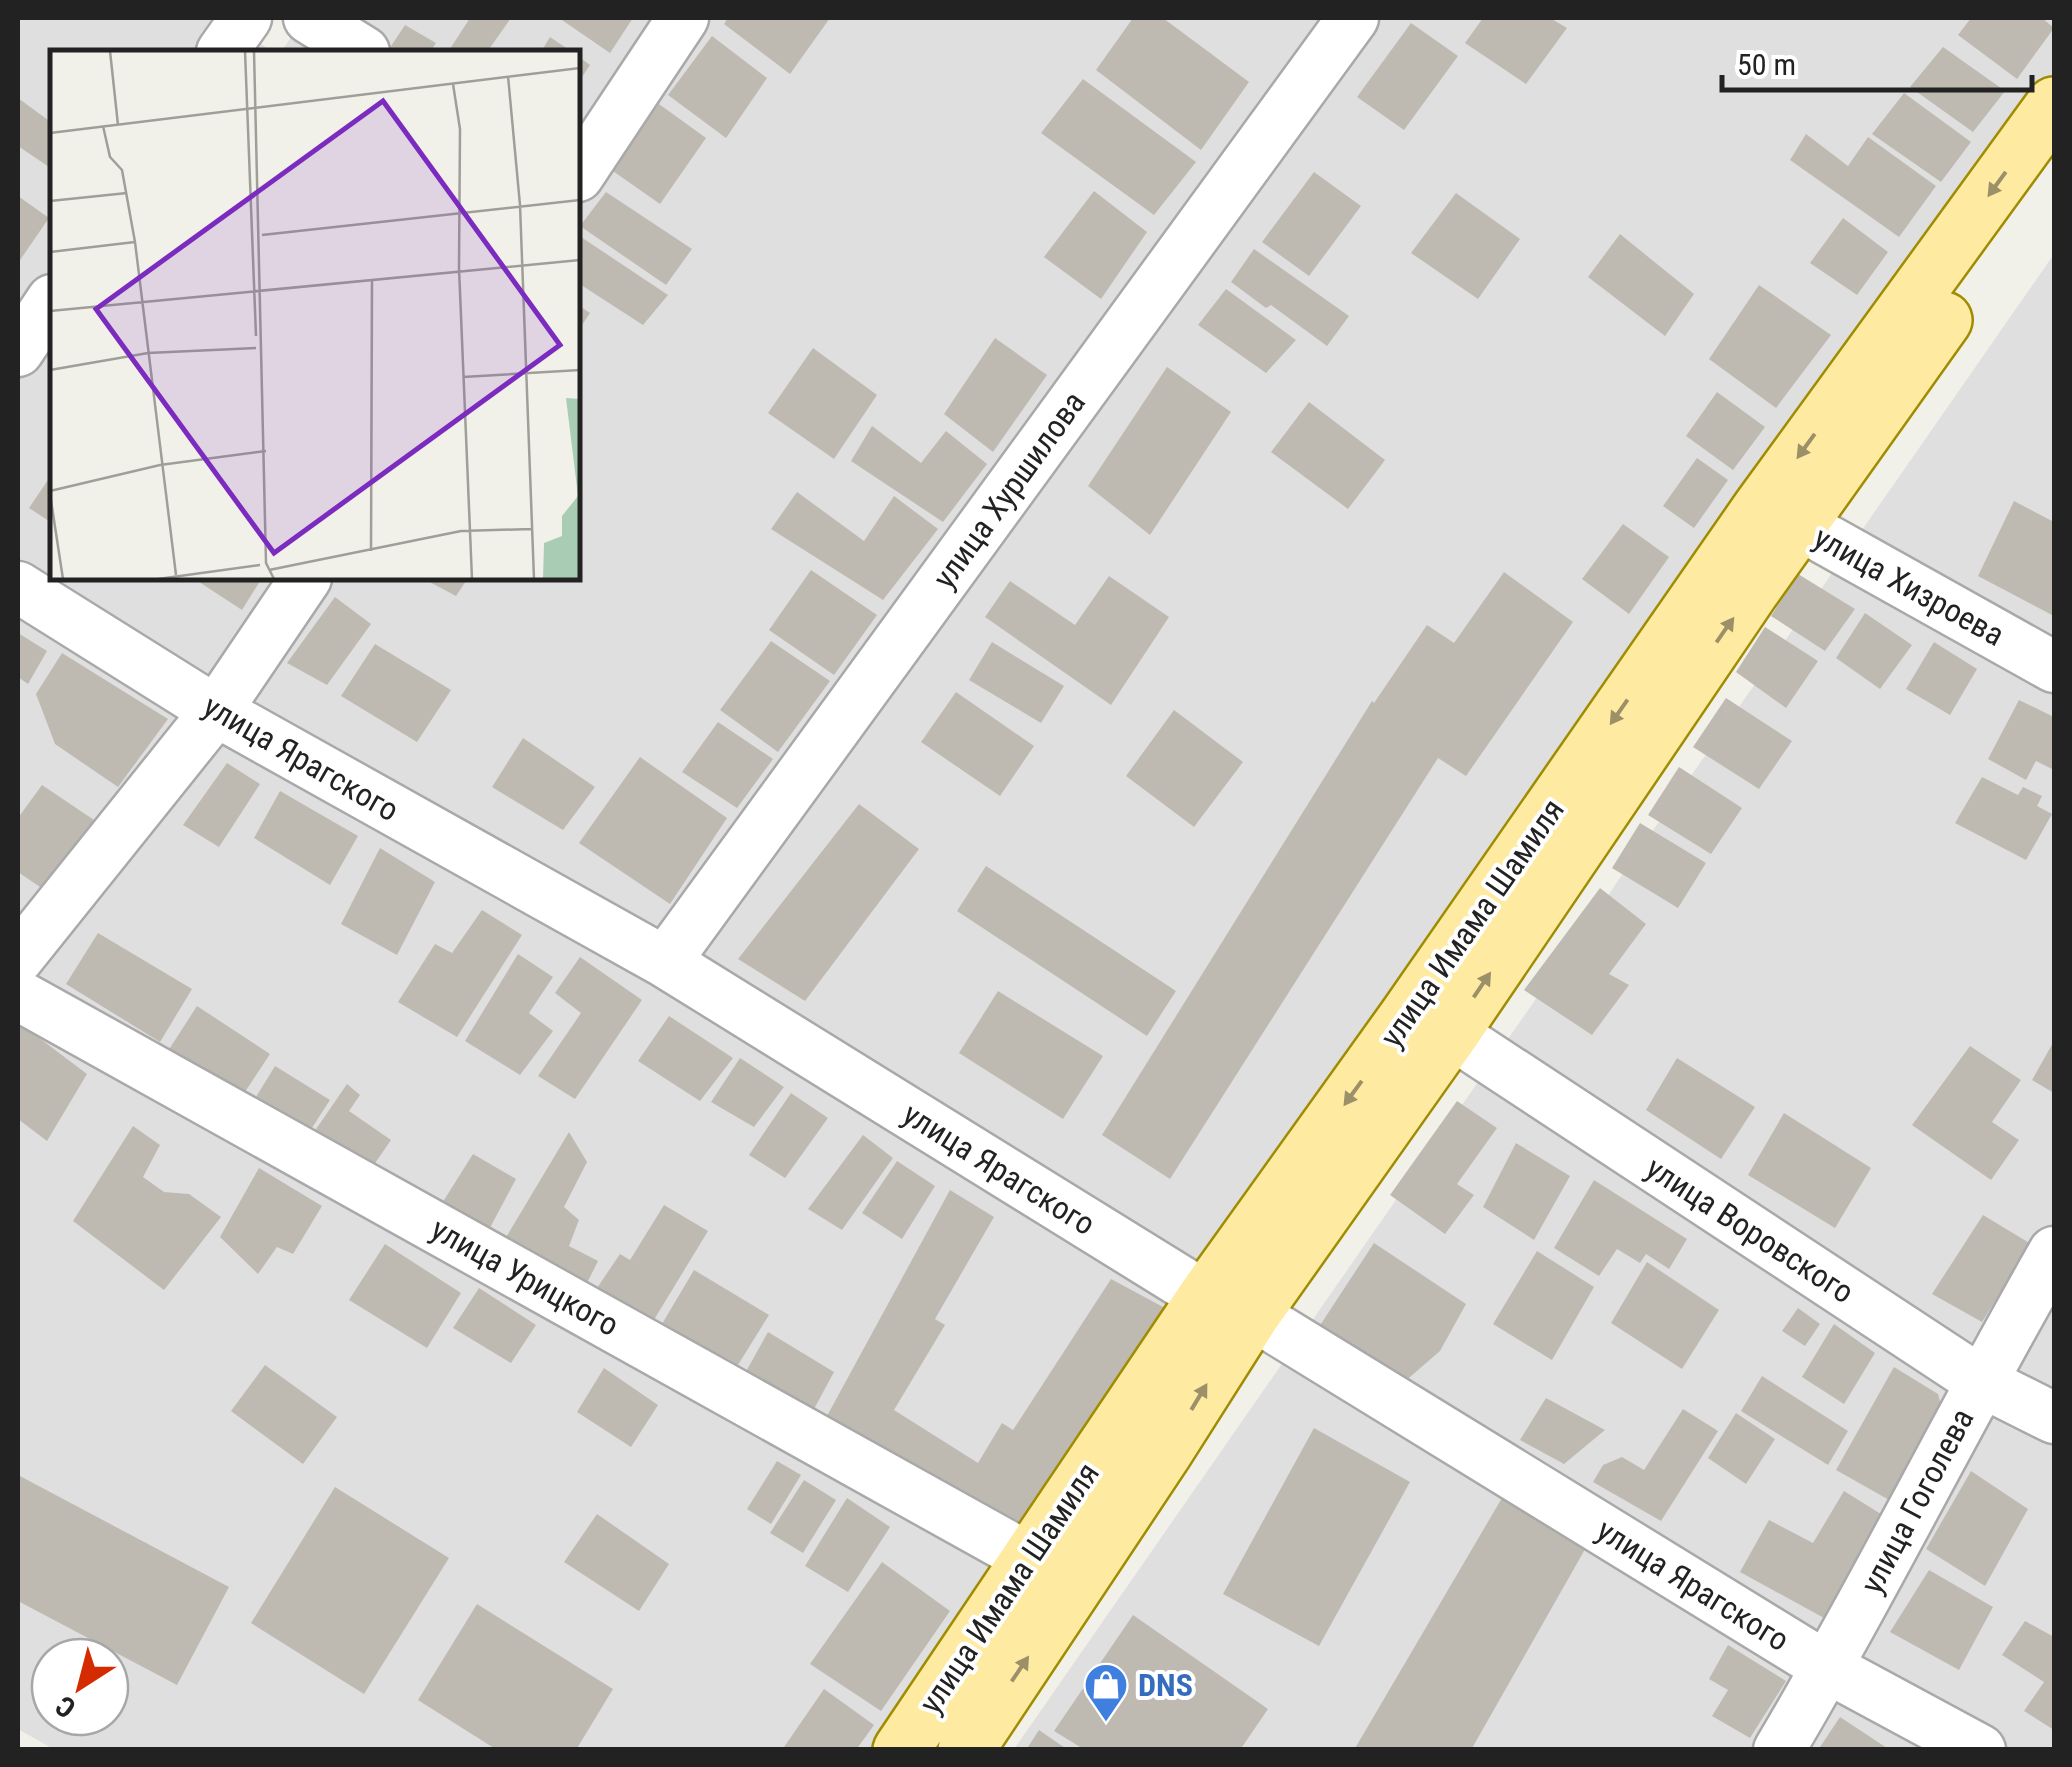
<svg xmlns="http://www.w3.org/2000/svg" width="2072" height="1767" viewBox="0 0 2072 1767" font-family="'Roboto Condensed',sans-serif">
	<rect width="100%" height="100%" fill="#f2f1e9"/>
	<path fill="#e0dfdf" fill-rule="evenodd" d="M18 18H222L273 52H52V578H578V52H281L304 18H2054V85L886 1749 55 1750 18 1729ZM50 1657H110V1717H50Z
		M2054 254V1749H1014Z"/>
	<path fill="#bfbab1" d="M470 18H511L487 52H448Z
		M559 18H633L610 53Z
		M728 18H830L790 74 724 24Z
		M1133 18H1163L1249 82 1201 150 1096 70Z
		M1483 18H1550L1567 28 1526 84 1465 43Z
		M1971 18H2042L2054 28 2017 79 1958 35Z
		M1411 23 1458 56 1404 130 1357 97Z
		M405 25 436 43 430 52H387Z
		M712 36 767 78 726 138 668 95Z
		M550 37 572 52H541Z
		M1943 47 2005 91 1973 132 1910 87Z
		M578 56 590 65 578 83Z
		M1083 79 1196 162 1154 215 1041 133Z
		M1904 93 1971 142 1941 182 1872 134Z
		M18 98 48 120 52 113V169L18 146Z
		M659 104 706 138 660 204 610 169Z
		M1806 134 1848 166 1868 137 1936 186 1899 237 1790 160Z
		M1314 172 1361 206 1309 276 1262 242Z
		M1094 191 1147 232 1101 299 1044 257Z
		M606 192 692 249 666 285 580 226Z
		M1456 193 1520 239 1478 299 1411 253Z
		M18 196 49 218 18 263Z
		M1843 218 1888 252 1857 295 1810 263Z
		M1620 234 1694 294 1665 336 1588 277Z
		M578 235 668 295 643 325 578 283Z
		M1254 249 1349 316 1327 346 1271 305 1266 308 1231 282Z
		M1759 285 1831 335 1776 408 1709 359Z
		M1226 289 1296 340 1266 373 1198 325Z
		M578 305 590 313 578 331Z
		M995 338 1047 375 993 452 944 414Z
		M813 348 877 395 834 459 768 413Z
		M1167 367 1231 412 1150 535 1088 486Z
		M1717 392 1765 427 1733 470 1686 436Z
		M1309 402 1385 460 1348 509 1271 452Z
		M872 426 921 463 946 431 987 464 943 522 851 461Z
		M1697 458 1728 480 1694 528 1663 506Z
		M52 474V523L29 508Z
		M797 492 864 541 894 496 938 529 883 600 771 529Z
		M2014 501 2054 522V616L1978 576Z
		M1623 524 1669 557 1629 614 1582 579Z
		M811 570 877 615 834 675 769 630Z
		M1504 572 1573 622 1466 776 1438 758 1170 1179 1102 1135 1372 701 1374 703 1427 625 1454 643Z
		M1798 574 1855 609 1825 651 1771 616Z
		M1109 576 1169 617 1111 705 985 617 1010 581 1075 625Z
		M193 578H262L242 610Z
		M422 578H468L456 596Z
		M335 597 371 624 327 685 287 663Z
		M1865 613 1912 645 1880 689 1836 658Z
		M1765 627 1818 661 1786 708 1736 672Z
		M18 633 47 651 28 684 18 677Z
		M771 641 830 681 778 752 720 710Z
		M992 642 1064 686 1041 723 969 680Z
		M1934 642 1977 669 1950 715 1906 689Z
		M375 644 451 690 417 742 341 696Z
		M62 653 168 719 118 787 55 744 36 694Z
		M956 692 1034 746 1000 796 921 742Z
		M1726 698 1792 741 1759 789 1693 747Z
		M2019 700 2054 717V770L2036 761 2026 780 1988 759Z
		M1174 710 1243 762 1194 827 1126 776Z
		M718 722 773 759 737 808 682 772Z
		M523 738 595 787 563 830 492 787Z
		M640 757 727 818 670 904 579 843Z
		M227 763 260 784 219 847 183 825Z
		M1679 767 1742 808 1711 854 1648 815Z
		M1982 777 2018 795 2023 787 2042 796 2037 806 2052 814 2026 860 1955 823Z
		M42 785 97 822 46 891 18 872V818Z
		M280 791 358 836 330 885 254 838Z
		M859 804 919 849 805 1001 738 959Z
		M1640 823 1706 863 1678 908 1612 868Z
		M380 848 435 882 397 955 341 924Z
		M986 866 1176 991 1147 1036 957 911Z
		M1600 888 1646 924 1609 974 1629 985 1592 1035 1524 990Z
		M482 910 522 935 457 1037 398 1002 435 944 452 953Z
		M98 933 192 989 160 1042 66 984Z
		M518 954 553 977 529 1013 553 1031 520 1075 465 1041Z
		M580 957 642 1000 575 1099 538 1076 581 1013 555 993Z
		M998 991 1103 1056 1063 1119 959 1053Z
		M197 1006 270 1054 239 1101 166 1054Z
		M669 1016 733 1058 700 1101 638 1061Z
		M18 1022 87 1074 47 1141 18 1119Z
		M2054 1041V1093L2032 1080Z
		M1970 1046 2021 1080 1992 1122 2019 1140 1991 1180 1912 1125Z
		M740 1058 784 1087 754 1127 711 1102Z
		M1677 1058 1755 1107 1721 1159 1646 1110Z
		M275 1066 330 1100 308 1134 253 1102Z
		M347 1084 360 1095 349 1111 391 1140 369 1172 312 1135Z
		M791 1093 828 1118 785 1178 749 1155Z
		M1457 1101 1497 1128 1457 1184 1474 1195 1445 1234 1390 1195Z
		M1784 1113 1871 1168 1835 1228 1748 1175Z
		M133 1126 160 1145 143 1177 164 1192 189 1194 221 1217 164 1290 73 1221Z
		M569 1132 587 1162 564 1207 579 1220 569 1246 598 1261 583 1291 502 1244Z
		M863 1135 893 1158 842 1230 808 1209Z
		M1516 1143 1570 1176 1534 1240 1483 1207Z
		M473 1154 516 1179 485 1237 439 1208Z
		M897 1161 935 1186 902 1239 862 1213Z
		M259 1168 322 1206 293 1254 277 1247 258 1274 220 1237Z
		M1594 1180 1687 1239 1669 1269 1646 1254 1640 1263 1617 1249 1599 1276 1554 1248Z
		M950 1190 994 1217 935 1319 945 1325 894 1410 978 1463 1002 1423 1013 1430 1111 1279 1165 1308 1012 1537 821 1427Z
		M664 1205 708 1231 649 1328 593 1294 620 1254 630 1260Z
		M1983 1215 2031 1244 1982 1322 1932 1294Z
		M1374 1243 1466 1304 1440 1351 1403 1383 1315 1333Z
		M385 1244 461 1293 427 1348 349 1300Z
		M1537 1251 1594 1287 1552 1360 1493 1324Z
		M1647 1262 1719 1310 1682 1369 1611 1323Z
		M694 1270 769 1315 733 1373 659 1329Z
		M479 1288 536 1325 511 1363 453 1328Z
		M1798 1308 1820 1324 1805 1346 1782 1331Z
		M1834 1324 1875 1353 1844 1404 1802 1377Z
		M768 1332 834 1372 807 1422 739 1384Z
		M265 1365 337 1417 303 1464 231 1411Z
		M1894 1367 1938 1394 1942 1409 1891 1501 1836 1470Z
		M604 1368 658 1405 631 1447 577 1412Z
		M1762 1376 1848 1431 1828 1465 1741 1411Z
		M1546 1398 1605 1430 1564 1464 1520 1440Z
		M1683 1409 1718 1431 1661 1521 1593 1482 1603 1465 1622 1457 1644 1470Z
		M1736 1413 1775 1439 1746 1484 1708 1458Z
		M1314 1428 1410 1482 1319 1646 1223 1594Z
		M777 1461 801 1475 771 1524 747 1509Z
		M1971 1471 2028 1509 1985 1586 1926 1549Z
		M18 1475 229 1587 177 1685 18 1601Z
		M804 1480 836 1500 803 1553 770 1533Z
		M1509 1486 1592 1537 1471 1750H1354Z
		M335 1487 449 1558 364 1694 251 1623Z
		M1844 1491 1881 1514 1824 1618 1740 1572 1769 1520 1813 1543Z
		M847 1498 890 1527 848 1592 805 1566Z
		M597 1514 669 1564 639 1611 564 1562Z
		M882 1562 950 1611 881 1711 810 1664Z
		M1929 1570 1993 1607 1959 1670 1890 1632Z
		M477 1604 613 1689 576 1750H497L418 1700Z
		M1133 1615 1268 1709 1240 1750H1085L1054 1731Z
		M2025 1621 2054 1637V1730L2024 1711 2044 1682 2002 1655Z
		M1728 1645 1786 1681 1750 1738 1712 1716 1728 1690 1709 1679Z
		M824 1689 874 1725 856 1750H782Z
		M1840 1717 1890 1750H1818Z
		M1039 1730 1068 1750H1026Z"/>
	<g fill="none" stroke-linecap="round" stroke-linejoin="round">
		<defs>
			<path id="minor" d="M309 18 364 52
				M222 52 246 18
				M578 176 683 18
				M18 351 52 300
				M1760 509 1800 525 2054 667
				M18 587 216 711 665 962 1206 1297 1252 1314 1828 1668 1980 1750
				M18 958 216 711 306 578
				M665 962 1353 18
				M18 995 1016 1551 1034 1550
				M1451 1033 1980 1381 2054 1418
				M1779 1750C1876 1586 1960 1416 2054 1252"/>
			<path id="major" d="M901 1750 1206 1297 1406 1018 1760 509 2054 105
				M966 1750 1165 1451 1252 1314 1451 1033 1751 591 1944 320"/>
		</defs>
		<use href="#minor" stroke="#a9a9a9" stroke-width="55"/>
		<use href="#major" stroke="#a08c00" stroke-width="60"/>
		<use href="#minor" stroke="#fff" stroke-width="50"/>
		<use href="#major" stroke="#feeaa1" stroke-width="55"/>
	</g>
	<defs><path id="oneway-solid" d="M-6-.8H1V-3.2L6.5 0L1 3.2V.8H-6Z" transform="scale(2.5)"/></defs>
	<g fill="#9b9068">
		<use href="#oneway-solid" transform="translate(1997 184) rotate(126)"/>
		<use href="#oneway-solid" transform="translate(1806 446) rotate(126)"/>
		<use href="#oneway-solid" transform="translate(1725 630) rotate(-55)"/>
		<use href="#oneway-solid" transform="translate(1619 712) rotate(125)"/>
		<use href="#oneway-solid" transform="translate(1482 985) rotate(-56)"/>
		<use href="#oneway-solid" transform="translate(1353 1093) rotate(126)"/>
		<use href="#oneway-solid" transform="translate(1199 1397) rotate(-59)"/>
		<use href="#oneway-solid" transform="translate(1020 1669) rotate(-56)"/>
	</g>
	<defs>
		<symbol id="shop-pin" viewBox="-11 -11 22 30"><path d="M0 17L-7.5 6A9.5 9.5 0 1 1 7.5 6Z" fill="#3f7fe0" stroke="#fff"/><path d="M-5-2.5h2.3a2.7 3.5 0 0 1 5.4 0H5L5.5 6h-11ZM-1.5-2.5h3a1.5 2.3 0 0 0-3 0Z" fill="#fff"/></symbol>
	</defs>
	<g fill-rule="evenodd">
		<use href="#shop-pin" x="1081" y="1660" width="50" height="68"/>
	</g>
	<g text-anchor="middle" dominant-baseline="central" stroke-width="8" stroke-linejoin="round" paint-order="stroke">
		<g font-size="32" fill="#222" stroke="#fff">
			<text transform="translate(1009 490) rotate(-54)">улица Хуршилова</text>
			<text transform="translate(1909 586) rotate(29)">улица Хизроева</text>
			<text transform="translate(301 758) rotate(30)">улица Ярагского</text>
			<text transform="translate(1472 923) rotate(-55)">улица Имама Шамиля</text>
			<text transform="translate(999 1169) rotate(32)">улица Ярагского</text>
			<text transform="translate(1750 1230) rotate(33)">улица Воровского</text>
			<text transform="translate(525 1277) rotate(29)">улица Урицкого</text>
			<text transform="translate(1917 1501) rotate(-62)">улица Гоголева</text>
			<text transform="translate(1693 1585) rotate(32)">улица Ярагского</text>
			<text transform="translate(1009 1588) rotate(-56)">улица Имама Шамиля</text>
		</g>
		<g font-size="32" font-weight="bold" fill="#366cbe" stroke="#fff" text-anchor="start">
			<text x="1138" y="1685">DNS</text>
		</g>
	</g>
	<g transform="translate(50 50)">
		<rect width="530" height="530" fill="#f2f1e9"/>
		<path d="M516 348 530 349V529H493L494 493 512 486V466L528 446Z" fill="#a9ccb5"/>
		<path fill="none" stroke="#9f9e99" stroke-width="2.5" d="M60 1 68 75M195 1 206 286M204 1 216 513 224 529M458 26 470 155 484 529M403 34 410 79 409 218 422 529M53 76 60 107 72 120 85 192 126 525M0 83 530 18M0 151 77 143M212 185 530 150M0 202 85 192M0 261 530 210M0 320 98 303 206 298M413 327 530 320M0 441 110 415 216 401M0 444 13 529M321 501 322 229M219 520 411 481 481 479M108 529 210 515"/>
		<path fill="#7b2cbf" fill-opacity="0.15" stroke="#7b2cbf" stroke-width="5" d="M333 51 510 295 224 503 46 259Z"/>
		<rect width="530" height="530" fill="none" stroke="#222" stroke-width="5"/>
	</g>
	<rect width="2072" height="1767" fill="none" stroke="#222222" stroke-width="40"/>
	<g transform="translate(80 1687) rotate(216)"><circle r="48" fill="#ffffff" stroke="#a7a7a7" stroke-width="2.5"/>
	<path d="M0-8L18 38L0 25L-18 38Z" fill="#d42c00"/>
	<text y="-15" font-size="28" font-weight="bold" text-anchor="middle" fill="#222222">С</text>
	</g>
	<path d="M1722 75v15h310v-15" fill="none" stroke="#222222" stroke-width="5"/>
	<text x="1737" y="75" font-size="30" fill="#222222" stroke="#ffffff" stroke-width="8" paint-order="stroke">50 m</text>
</svg>
